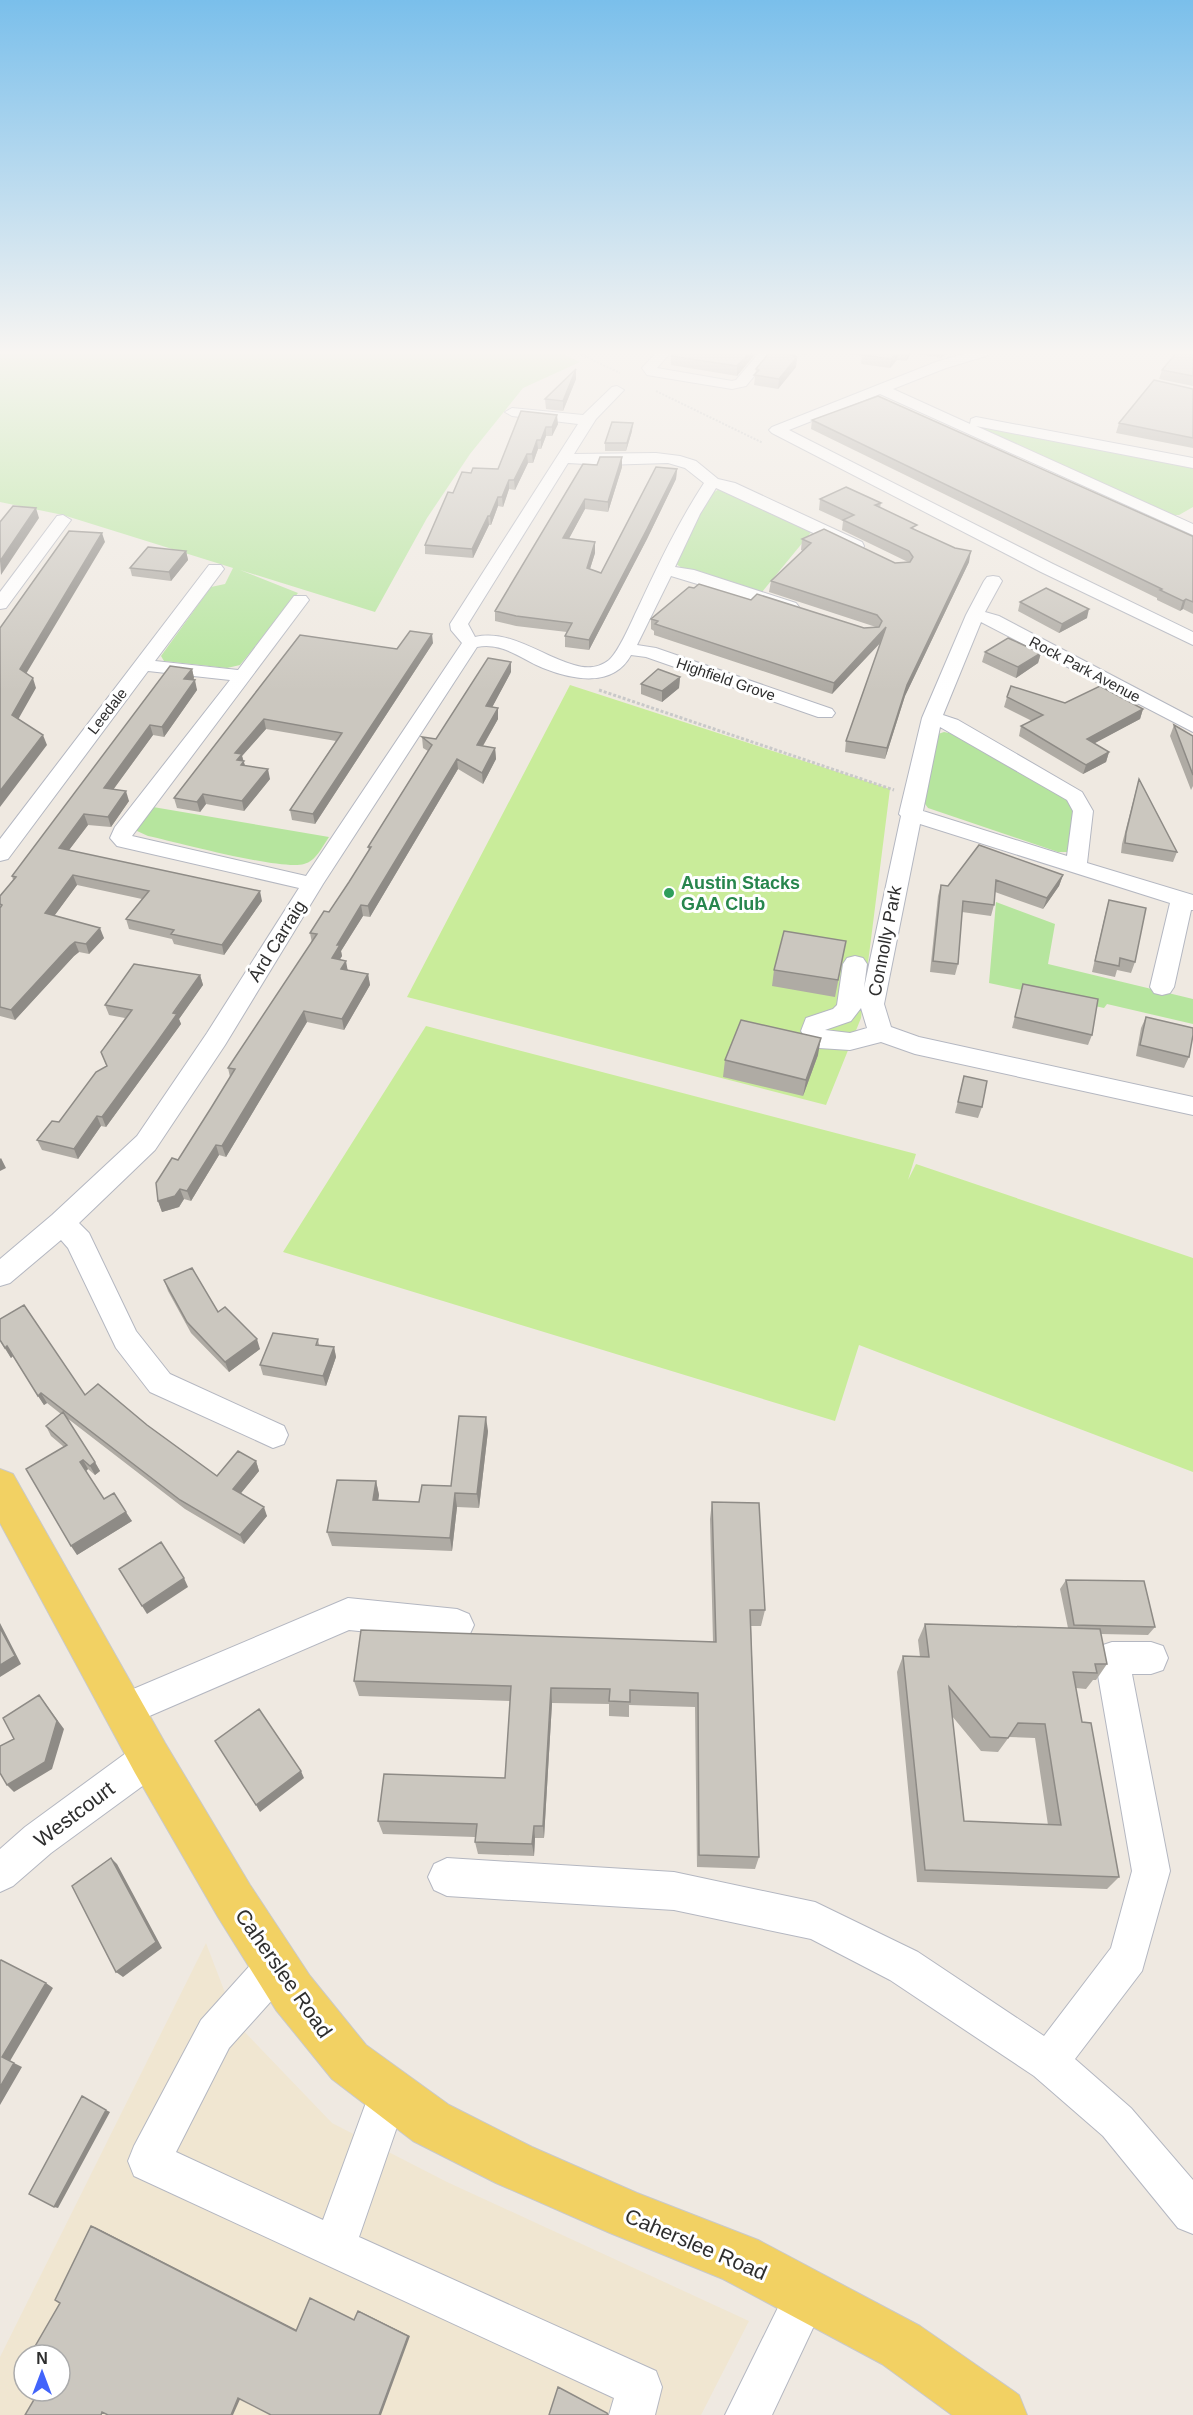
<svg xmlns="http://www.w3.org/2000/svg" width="1193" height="2415" viewBox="0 0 1193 2415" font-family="Helvetica,sans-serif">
	<rect width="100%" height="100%" fill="#efe9e1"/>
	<path fill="#f0e6d1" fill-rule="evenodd" d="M206 1943 237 2024 332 2123 447 2182 749 2321 701 2415H0V2357ZM24 2355H60V2391H24Z"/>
	<path fill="#b6e59e" d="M0 353H561L580 362 523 388 470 454 427 518 375 612 240 570 298 593 240 665 227 668 164 661 161 656 211 587 225 584 233 568 63 515 0 502Z
		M981 426 1193 466V507L1179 515H1171L980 430Z
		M719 489 813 530 762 592 683 569 675 563 710 495Z
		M944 732 968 737 1068 801 1074 811 1068 852H1058L928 808 923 801 935 735Z
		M153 807 329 837C322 847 316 861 304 864 282 871 176 842 148 836L137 831V826Z
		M996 902 1055 924 1048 964 1193 999V1024L1107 1004 1104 1008 989 983Z"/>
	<path fill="#c9ec9a" d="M570 685 890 789 861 1018 826 1105 407 997Z
		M426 1026 916 1154 908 1180 916 1164 1193 1258V1472L859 1345 835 1421 283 1252Z"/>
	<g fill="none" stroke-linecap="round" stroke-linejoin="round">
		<defs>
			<path id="minor" d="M656 353H670L657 368 732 381 736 380 759 353H773L746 386 732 389 647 375 642 368Z
				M967 353H988L986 356 946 368 893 389 970 424 971 419 976 417 1193 458V468L976 426 1193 524V535L880 394 789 430 1053 564 1193 632V645L1041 572 772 433 769 430 772 427 936 362Z
				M617 386 624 390 596 419 574 454 656 453 680 456 696 461 718 479 735 483 862 542 864 546 862 550H850L716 488 700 514 675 567 694 570 796 603 799 607 796 611 790 612 671 576 637 645 656 648 832 709 835 713 832 717H818L646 657 631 655C613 688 573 680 543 668 521 659 503 642 477 647L323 884 225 1045 155 1150 79 1223 89 1233 136 1331 170 1374 284 1426 288 1435 284 1444 273 1448 150 1392 116 1348 68 1248 61 1240 10 1283 0 1286V1259L52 1215 137 1136 207 1033 299 888 117 846 110 838 115 827 230 680 148 671 8 859 0 861V839L209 565H221L224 569 155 661 238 670 294 596H306L309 600 132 836 306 876 462 643 451 630 450 624 578 424 512 416 505 412 512 408 583 415 612 387ZM568 463 603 465 668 463 685 468 704 483C678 523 658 565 638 608 631 622 620 650 609 660 599 668 587 669 574 665 541 656 511 629 475 637L468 624Z
				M63 515 71 520 6 608 0 609V592L57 516Z
				M993 576 999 577 1002 581 985 612 999 616 1193 718V732L981 622 943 715 958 720 1082 792 1093 811 1087 863 1193 895V910H1191L1174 987 1170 993 1162 995 1154 993 1150 987 1170 903 920 824 884 1004 891 1027 919 1037 1193 1097V1115L915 1054 881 1042 850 1050 819 1048 810 1045 801 1031 806 1018 833 1009 837 1005 843 964 847 958 855 956 863 958 867 964 864 988 901 816 899 814 922 718 966 615 984 581 987 577ZM940 727 1067 800 1073 811 1067 856 923 811ZM861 1008 867 1028 850 1033 825 1030 851 1021Z
				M348 1598 457 1609 469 1614 474 1625 469 1636 457 1641 349 1630 124 1727 112 1722 107 1710 112 1698Z
				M1112 1642H1151L1163 1646 1168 1658 1163 1670 1151 1674H1132L1170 1871 1142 1971 1075 2059 1131 2108 1193 2180V2234L1178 2228 1103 2136 1034 2076 890 1980 811 1939 674 1910 447 1896 434 1890 428 1877 434 1864 447 1858 674 1872 815 1902 918 1952 1044 2036 1111 1948 1132 1871 1095 1658 1100 1646Z
				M150 1740 163 1745 168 1758 163 1771 51 1853 13 1886 0 1892V1849L25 1827 137 1745Z
				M276 1947 290 1952 295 1966 290 1980 229 2048 176 2152 323 2220 375 2078 389 2072 403 2078 409 2092 359 2237 656 2371 662 2387 655 2415H609L614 2398 134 2176 128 2161 134 2146 201 2020 262 1952Z
				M807 2272 822 2279 829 2294 772 2415H725L792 2279Z"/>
			<path id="major" d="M0 1469 13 1474 165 1743 250 1885 310 1976 366 2045 449 2105 532 2147 637 2193 758 2240 920 2326 1019 2395 1027 2415H952L882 2364 723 2279 610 2233 496 2183 413 2141 332 2079 276 2010 218 1917 135 1773 0 1523Z"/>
		</defs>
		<use href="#minor" stroke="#b4b7c1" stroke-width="2"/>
		<use href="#major" stroke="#c9c9c9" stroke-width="2"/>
		<path stroke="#c9c9c9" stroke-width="2" stroke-dasharray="2 1.5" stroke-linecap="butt" d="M578 353 620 373
			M656 391 763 443"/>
		<path stroke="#c9c9c9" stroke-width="3" stroke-dasharray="3 2" stroke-linecap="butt" d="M599 690 894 790"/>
		<use href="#minor" fill="#fff" fill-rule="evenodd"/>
		<use href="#major" fill="#f2d163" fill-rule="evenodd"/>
	</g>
	<path fill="#afaba4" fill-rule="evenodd" d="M756 353 737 376 671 365V356Z
		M793 353H807L806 355Z
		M843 353H946L942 358 912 353 906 361 897 360 890 368 861 364 862 356Z
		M1193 353V386L1159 379 1162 370Z
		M797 357 796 367 778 389 754 385 756 369Z
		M576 369V379L563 411 546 409 545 399Z
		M1193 389V448L1116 433 1119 423Z
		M521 411 558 424 552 436H546L541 449H538L533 463H528L515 490 509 489 503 507 498 506 491 525H489L473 558 425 554V545L453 493 471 473 498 469Z
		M812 420 1192 536H1193V614L1183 609 1180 611 1157 600V598L811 429Z
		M632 431 626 451H605V443Z
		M622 457V467L608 512 585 509 569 538 595 542V553L590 569 601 573 677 469 676 479 647 539 589 650 565 647V636L567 632 516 626 495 621V611L597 465Z
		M820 499 881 503 880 508 969 562 905 696 885 759 845 752 846 741 881 641 832 694 654 635V631L651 629V619L694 588 751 600 864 628 876 627 769 592 771 581 803 551 801 550 802 539 895 563 908 562 842 530 843 521 819 510Z
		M186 551 188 560 171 581 132 576 130 568Z
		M1020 602 1087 618 1059 633 1018 611Z
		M300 635 397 649 433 643 315 824 292 820 290 810 336 741 266 729 242 756 245 765 270 779 244 811 206 804 200 812 177 808 174 798Z
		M985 652 1041 653 1038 663 1016 678 982 662Z
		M192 669 194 678 193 680 197 690 164 737 153 735 113 790 129 801 111 827 88 825 69 850 262 901 224 955 174 944 172 939 129 929 126 919 142 899 77 885 54 916 104 938 89 954 79 952 74 956 15 1020 0 1016V896L13 880 12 876Z
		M511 672 492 707 498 708V719L483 746 495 748 496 759 483 784 458 769 370 917 363 916 341 951 342 956 340 959 348 970 368 974 370 985 344 1030 307 1022 226 1157 219 1155 191 1201 184 1199 179 1207 162 1212 158 1201 230 1077 228 1068 312 943 310 933 329 912 349 882 369 851 368 847 428 751 423 748 422 737 436 739Z
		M680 677 679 688 662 702 641 694V684Z
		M1007 697 1065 703 1143 709 1140 719 1094 743 1109 752 1106 762 1083 774 1019 736 1021 726 1032 721 1004 707Z
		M1174 725 1193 736V786L1191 790 1170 736Z
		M1139 779 1177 852 1173 862 1121 853 1122 844 1136 790Z
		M979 845 1063 875 1059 886 1043 909 995 892 994 905 991 916 962 912 958 964 955 975 930 972 938 896 941 885 948 886Z
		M1109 900 1135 962 1131 973 1117 970 1115 977 1092 972 1106 911Z
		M846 941 835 997 772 986 774 970Z
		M200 975 203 985 179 1019 181 1024 106 1127 101 1126 78 1159 42 1150 37 1140 59 1122 107 1067 101 1052 125 1018 109 1015 105 1005Z
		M1023 984 1092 1035 1088 1045 1012 1028Z
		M1146 1017 1189 1057 1184 1068 1136 1056 1141 1028Z
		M818 1055 803 1096 723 1077 725 1060Z
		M964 1076 982 1107 978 1118 955 1113Z
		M164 1280 218 1312 260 1349 229 1372 191 1333 168 1291Z
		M0 1319 85 1395 147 1425 217 1476 256 1461 259 1471 241 1493 267 1516 244 1544 185 1509 67 1418 100 1471 95 1475 88 1469 86 1471 104 1499 132 1521 77 1555 64 1447 51 1436 46 1426 61 1414 47 1403 44 1405 13 1356 11 1358 0 1341Z
		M318 1339 319 1345 334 1347 336 1357 326 1386 263 1375 260 1365Z
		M488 1431 479 1508 457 1507 452 1551 332 1546 327 1532 376 1481 379 1495 378 1500 419 1502 451 1486Z
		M712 1502 765 1610 761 1626H751L759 1857 755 1869 697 1867 695 1707 629 1705V1717L609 1716V1704L552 1703 544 1838H535L534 1856 478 1854 475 1842V1837L383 1834 378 1821 505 1778 510 1701 359 1696 354 1681 713 1642 710 1519Z
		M1066 1580 1155 1627 1148 1635 1101 1634 1107 1664 1096 1680H1093L1086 1689 1076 1688 1082 1722 1119 1877 1107 1889 917 1882 897 1672 903 1656 920 1657 918 1640 925 1624 1068 1628 1060 1589ZM952 1716 981 1751 998 1752 1009 1737 1035 1738 1048 1825 964 1821Z"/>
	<path fill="#8e8b86" d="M749 353H756L737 376V366Z
		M896 353H898L897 360 890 368 891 359Z
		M908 353H912L906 361Z
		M797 357 796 367 778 389 779 379Z
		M576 369V379L563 411V401Z
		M557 415 558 424 552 436V427Z
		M633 423 632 431 626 451 627 443Z
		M546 427V436L541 449V440Z
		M537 440 538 449 533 463 532 454Z
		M527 454 528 463 515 490 514 480Z
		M622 457V467L608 512V502Z
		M677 469 676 479 647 539 589 650V640Z
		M509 480V489L503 507 502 497Z
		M498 497V506L491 525 490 516Z
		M585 499V509L564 548 563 538Z
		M36 508 39 518 1 575 0 561Z
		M488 516 489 525 473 558 472 549Z
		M102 533 105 542 23 679 20 669Z
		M595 542V553L587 578V568Z
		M186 551 188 560 171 581 169 572Z
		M971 551 969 562 905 696 885 759 887 748 907 685Z
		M1186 599 1183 609 1180 611 1183 601Z
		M1089 609 1087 618 1059 633 1062 624Z
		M886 627 885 638 832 694 834 683Z
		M432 634 433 643 315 824 313 814Z
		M1041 653 1038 663 1016 678 1018 667Z
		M511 662V672L487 717 486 706Z
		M192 669 194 678 187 689 184 679Z
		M680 677 679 688 662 702V691Z
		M33 678 36 688 15 725 12 715Z
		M195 680 197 690 164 737 162 727Z
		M498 708V719L477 756V745Z
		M1143 709 1140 719 1084 749 1087 739Z
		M264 719 266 729 242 756 246 770 243 774 235 753Z
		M150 725 153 735 107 798 104 788Z
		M43 735 47 745 0 807V791Z
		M495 748 496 759 483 784 482 773Z
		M1109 752 1106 762 1083 774 1086 765Z
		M457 759 458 769 370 917 368 906Z
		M268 769 270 779 244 811 242 801Z
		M126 791 129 801 111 827 108 817Z
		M203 794 206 804 200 812 197 802Z
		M84 814 88 825 63 858 59 848Z
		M73 875 77 885 49 923 45 913Z
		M1063 875 1059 886 1043 909 1047 898Z
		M260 891 262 901 224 955 222 945Z
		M361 905 363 916 341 951 342 956 334 969 332 958 337 945Z
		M100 928 104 938 89 954 86 944Z
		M75 942 79 952 74 956 15 1020 11 1010 70 946Z
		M346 961 348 972 341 969Z
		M368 974 370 985 344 1030 342 1019Z
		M200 975 203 985 179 1019 181 1024 106 1127 102 1117Z
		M304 1011 307 1022 226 1157 222 1146Z
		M821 1038 818 1055 803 1096 806 1080Z
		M97 1116 101 1126 78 1159 74 1149Z
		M216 1145 219 1155 191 1201 187 1191Z
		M1 1158 6 1168 0 1171V1159Z
		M180 1189 184 1199 179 1207 162 1212 158 1201Z
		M257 1339 260 1349 229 1372 225 1362Z
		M7 1346 13 1356 11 1358 5 1348Z
		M334 1347 336 1357 326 1386 323 1376Z
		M41 1393 47 1403 44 1405 38 1396Z
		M486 1417 488 1431 479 1508 477 1494Z
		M83 1460 88 1469 85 1472 80 1462Z
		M256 1461 259 1471 237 1498 233 1489Z
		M95 1462 100 1471 95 1475 90 1466Z
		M376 1481 379 1495 376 1514 373 1500Z
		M455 1493 457 1507 452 1551 450 1538Z
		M264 1507 267 1516 244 1544 240 1535Z
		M126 1512 132 1521 77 1555 71 1546Z
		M184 1578 188 1587 147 1614 142 1606Z
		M0 1623 21 1664 0 1677Z
		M551 1688 552 1703 544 1838 543 1826Z
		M39 1695 64 1729 52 1769 14 1792 7 1785Z
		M301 1771 304 1778 260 1812 256 1805Z
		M534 1826 535 1838 534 1856 532 1844Z
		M111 1858 117 1864 162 1948 123 1977 116 1972Z
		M46 1983 53 1988 10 2061 2 2057Z
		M14 2063 22 2067 0 2105V2087Z
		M106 2110 110 2112 58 2208 54 2207Z
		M91 2226 95 2227 299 2331H296Z
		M359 2311 410 2336 381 2415H379Z
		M241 2397 233 2415H231L238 2398Z"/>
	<path fill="#cbc7bf" stroke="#8e8b86" stroke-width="1.5" fill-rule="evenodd" d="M674 353H749L737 366 671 356Z
		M769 353H786L797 357 779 379 754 375 759 370 756 369Z
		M864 353H896L891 359 862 355Z
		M1176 353H1193V376L1162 370Z
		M576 369 563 401 545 399Z
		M1154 380 1193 389V438L1119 423Z
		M878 396 1192 536H1193V602L1186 599 1183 601 1160 590 1162 589 812 420Z
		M521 411 557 415 552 427H546L541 440H537L532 454H527L514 480H509L502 497H498L490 516H488L472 549 425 545 448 492 453 493 462 472 471 473 473 468 498 469Z
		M612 422 633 423 627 443H605Z
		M600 457H622L608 502 585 499 563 538 595 542 587 568 601 573 656 467 677 469 647 529 589 640 565 636 572 623 516 616 495 611 583 464 597 465Z
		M846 487 881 503 875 505 917 525 911 528 955 548 971 551 907 685 887 748 846 741 886 627 834 683 655 624 658 621 651 619 689 587 694 588 699 584 751 600 757 594 864 628 879 627 882 621 877 615 771 581 811 543 802 539 824 529 895 563 910 562 913 557 909 551 843 520 854 515 820 499Z
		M13 506 36 508 0 561V522Z
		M69 531 102 533 20 669 33 678 12 715 43 735 0 791V628Z
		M148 547 186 551 169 572 130 568Z
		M1046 588 1089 609 1062 624 1020 602Z
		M410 631 432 634 313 814 290 810 342 733 264 719 235 753 242 754 237 760 244 761 241 765 268 769 242 801 203 794 197 802 174 798 300 635 397 649Z
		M1008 638 1041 653 1018 667 985 652Z
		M488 658 511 662 486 706 498 708 477 745 495 748 482 773 457 759 368 906 361 905 337 945H340L332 958 346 961 341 969 368 974 342 1019 304 1011 222 1146 216 1145 187 1191 180 1189 175 1196 158 1201 156 1183 172 1158 178 1160 211 1108 235 1069 228 1068 317 934 310 933 324 911 329 912 349 882 371 847H368L432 745 422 737 436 739Z
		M170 666 192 669 184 679 195 680 162 727 150 725 104 788 126 791 108 817 84 814 59 848 260 891 222 945 171 934 174 930 126 919 149 891 73 875 45 913 100 928 86 944 75 942 70 946 11 1010 0 1007V908L2 905 0 904V896L16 877 12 876Z
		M658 669 680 677 662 691 641 684Z
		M1011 686 1065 703 1100 686 1143 709 1087 739 1109 752 1086 765 1021 726 1043 715 1007 697Z
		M1174 725 1193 736V775Z
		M1139 779 1177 852 1125 843 1126 833Z
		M979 845 1063 875 1047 898 996 880 994 905 963 901 958 964 933 961 941 885 948 886Z
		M1109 900 1146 908 1135 962 1120 958 1119 966 1095 961Z
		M784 931 846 941 838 980 774 970Z
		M134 964 200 975 173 1013 177 1014 155 1045 102 1117 97 1116 74 1149 37 1140 52 1121 59 1122 96 1072 107 1066 101 1052 132 1010 105 1005Z
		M1023 984 1098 999 1092 1035 1015 1017Z
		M1146 1017 1193 1028V1035L1189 1057 1140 1045Z
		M741 1020 821 1038 806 1080 725 1060Z
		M964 1076 987 1081 982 1107 958 1102Z
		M192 1268 218 1312 225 1307 257 1339 225 1362 187 1322 164 1280Z
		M24 1305 85 1395 98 1384 147 1425 217 1476 238 1451 256 1461 233 1489 264 1507 240 1535 180 1500 41 1393 38 1396 7 1346 5 1348 0 1340V1319Z
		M273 1333 318 1339 316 1345 334 1347 323 1376 260 1365Z
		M63 1412 95 1462 90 1466 83 1460 80 1462 104 1499 114 1493 126 1512 71 1546 26 1469 67 1445 46 1426Z
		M459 1416 486 1417 477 1494 455 1493 450 1538 327 1532 337 1480 376 1481 373 1500 419 1502 422 1485 451 1486Z
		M712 1502 759 1503 765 1610H750L759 1857 699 1855 698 1693 630 1690V1702L609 1701 610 1689 551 1688 543 1826H534L532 1844 475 1842 477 1824 378 1821 384 1774 505 1778 511 1686 354 1681 361 1630 716 1642Z
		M161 1542 184 1578 142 1606 119 1569Z
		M1066 1580 1144 1581 1155 1627 1074 1625Z
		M925 1624 1100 1629 1107 1664H1095L1097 1673 1073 1672 1082 1722 1091 1723 1119 1877 925 1870 903 1656 929 1657ZM949 1687 990 1737 1008 1738 1018 1723 1045 1724 1061 1825 964 1821Z
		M0 1628 15 1656 0 1665Z
		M39 1695 57 1721 45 1762 7 1785 0 1773V1746L14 1739 3 1718Z
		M259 1709 301 1771 256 1805 215 1741Z
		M111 1858 156 1942 116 1972 72 1886Z
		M1 1960 46 1983 2 2057 14 2063 0 2087V1961Z
		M82 2096 106 2110 54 2207 29 2194Z
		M91 2226 296 2331 310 2298 354 2320 358 2311 408 2336 379 2415H271L238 2398 231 2415H108L102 2412 101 2415H25L39 2391H60V2355H30L60 2303 55 2300Z
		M24 2365V2378L19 2374Z
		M558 2387 607 2413 608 2415H549Z"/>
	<linearGradient id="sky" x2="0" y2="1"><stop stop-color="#7abfeb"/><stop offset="0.51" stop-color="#f8f5f2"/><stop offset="1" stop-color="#f8f5f2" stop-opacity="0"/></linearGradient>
	<rect width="1193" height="691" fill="url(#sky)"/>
	<circle fill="#2e9e5b" stroke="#fff" stroke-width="2" cx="669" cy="893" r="6"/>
	<g text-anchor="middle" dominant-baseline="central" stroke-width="6" stroke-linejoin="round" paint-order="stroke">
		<g font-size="15" fill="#2e2e2e" stroke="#fff">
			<text transform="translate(1085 669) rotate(28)">Rock Park Avenue</text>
			<text transform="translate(726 679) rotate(19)">Highfield Grove</text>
			<text transform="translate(107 711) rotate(-52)">Leedale</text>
		</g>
		<g font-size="18" font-weight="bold" fill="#27864d" stroke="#fff" text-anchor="start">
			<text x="681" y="883">Austin Stacks<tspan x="681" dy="21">GAA Club</tspan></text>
		</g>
		<g font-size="18" fill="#2e2e2e" stroke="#fff">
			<text transform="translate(277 941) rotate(-58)">Árd Carraig</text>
			<text transform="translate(885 941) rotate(-79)">Connolly Park</text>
		</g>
		<g font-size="21" fill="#2e2e2e" stroke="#fff">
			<text transform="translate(74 1814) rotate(-37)">Westcourt</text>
			<text transform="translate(284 1973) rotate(55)">Caherslee Road</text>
			<text transform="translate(696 2244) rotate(23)">Caherslee Road</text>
		</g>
	</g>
	<g transform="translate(42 2373)"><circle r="28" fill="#ffffff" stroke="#ababab" stroke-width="1.5"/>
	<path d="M0-4.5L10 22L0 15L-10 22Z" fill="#4264fb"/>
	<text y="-9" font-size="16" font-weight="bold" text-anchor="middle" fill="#2e2e2e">N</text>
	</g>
</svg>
